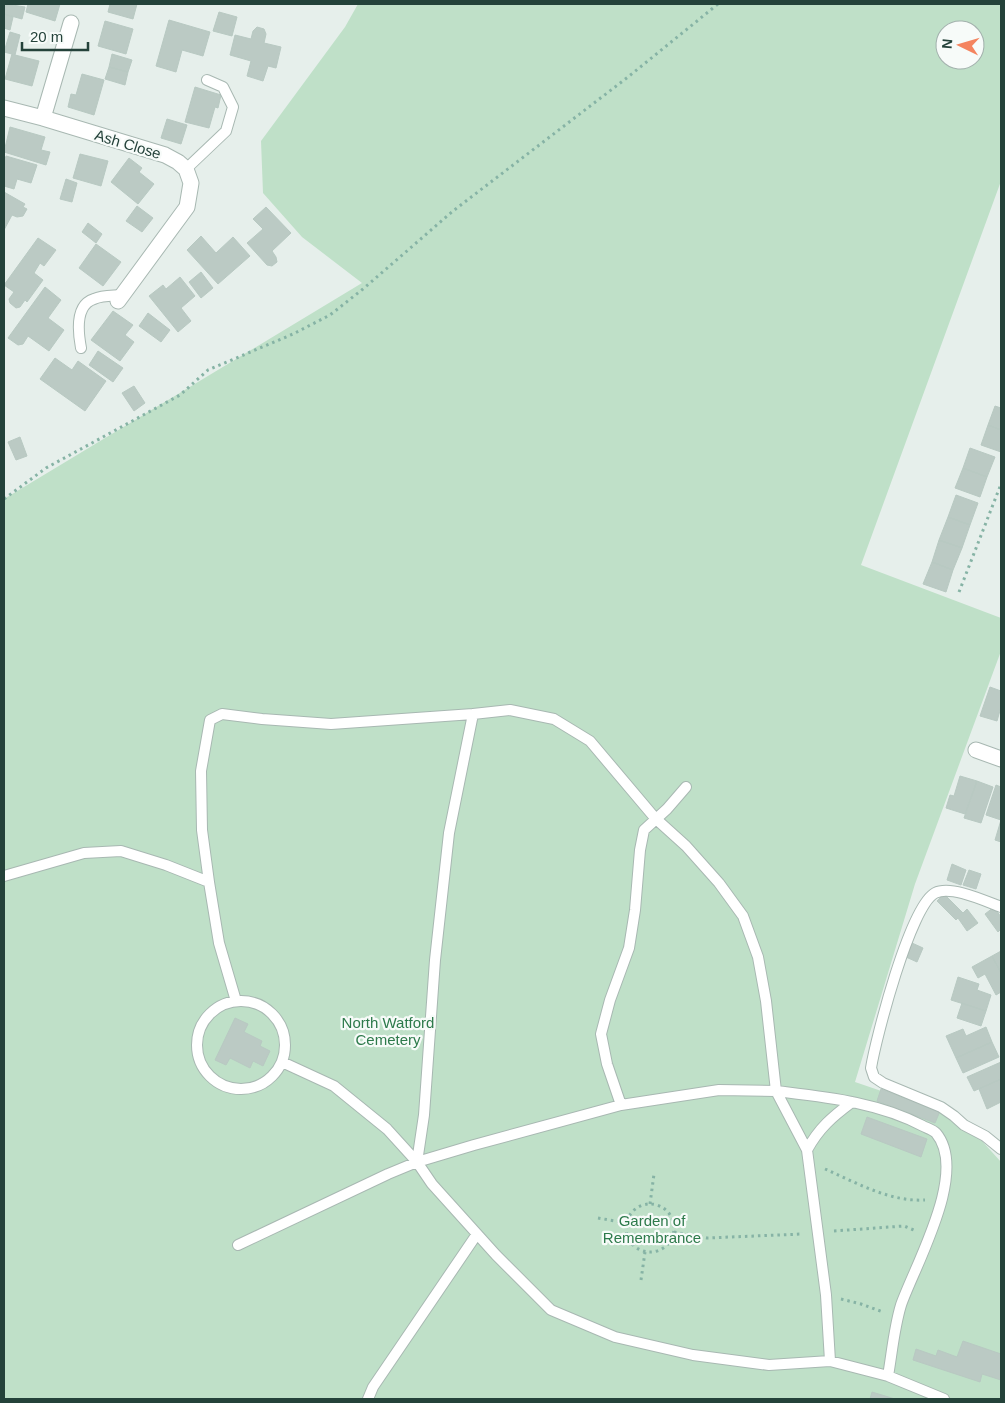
<svg xmlns="http://www.w3.org/2000/svg" width="1005" height="1403" viewBox="0 0 1005 1403" font-family="Helvetica,sans-serif">
	<rect width="100%" height="100%" fill="#e6efeb"/>
	<path fill="#bfe0c8" fill-rule="evenodd" d="M358 4H1001V181L861 565 1001 618V651L915 884 855 1082 940 1111 982 1141 1001 1162V1399H4V499L362 283 302 237 263 193 261 141 345 27ZM945 30H975V60H945Z"/>
	<path fill="#bbcac4" stroke="#b8c9c2" d="M6 4 25 7 22 19 4 14Z
		M28 4H60L55 21 26 12Z
		M110 4H137L133 19 108 12Z
		M219 12 237 17 232 36 213 31Z
		M4 14 13 17 10 30 4 28Z
		M169 20 210 32 203 56 182 50 176 72 156 66Z
		M105 21 133 29 126 54 98 46Z
		M257 27 264 29 266 34 264 43 281 47 276 68 268 66 263 81 247 76 251 61 230 55 235 35 251 39 253 31Z
		M10 32 20 35 15 55 39 61 32 86 5 79 12 54 4 52Z
		M112 54 132 60 128 72 109 67Z
		M109 67 128 72 125 85 105 79Z
		M82 74 104 80 94 115 68 107 71 94 76 95Z
		M195 87 221 95 218 108 215 107 209 128 185 122Z
		M167 119 187 125 181 144 161 138Z
		M10 127 45 137 41 150 50 152 46 165 4 152Z
		M80 154 108 161 101 186 73 178Z
		M6 156 37 165 31 183 17 179 14 189 4 186V158L5 159Z
		M129 158 142 168 139 172 154 184 138 204 111 182Z
		M66 179 77 183 72 202 60 199Z
		M4 192 25 204 23 207 27 209 23 216 17 217 12 215 4 230Z
		M137 206 153 218 142 232 126 221Z
		M266 207 291 233 272 251 276 257 277 262 272 266 267 265 247 243 263 229 253 219Z
		M88 223 102 234 96 243 82 232Z
		M201 236 216 253 233 237 250 256 218 284 187 250Z
		M38 238 56 250 44 266 40 263 34 273 43 280 27 302 25 300 20 307 16 308 10 303 9 299 14 292 4 285Z
		M96 244 121 262 103 286 79 268Z
		M201 272 213 288 201 298 189 282Z
		M180 277 195 296 181 308 191 321 178 332 149 296 163 285 166 289Z
		M45 287 61 300 48 318 64 330 49 351 28 336 23 344 18 345 8 338Z
		M113 311 133 325 125 335 134 342 120 361 91 340Z
		M148 313 170 330 161 342 139 326Z
		M98 351 123 368 113 382 89 365Z
		M55 358 72 370 78 361 106 381 85 411 40 379Z
		M134 386 145 403 134 411 122 393Z
		M995 406 1001 408V430L988 425Z
		M988 425 1001 430V452L981 445Z
		M20 437 27 456 16 460 8 442Z
		M970 448 995 457 987 477 963 468Z
		M963 468 987 477 980 497 955 488Z
		M956 495 978 503 970 525 948 517Z
		M948 517 970 525 962 548 939 540Z
		M939 540 962 548 953 570 932 562Z
		M932 562 953 570 946 592 923 584Z
		M990 687 1001 691V707L997 721 980 716Z
		M960 776 977 781 965 814 946 808 950 795 954 796Z
		M977 781 993 787 981 823 964 818Z
		M996 785 1001 787V820L986 815Z
		M1001 820V842L995 840Z
		M952 864 966 870 961 885 947 880Z
		M969 870 981 874 976 889 963 885Z
		M944 894 963 913 967 909 978 923 967 931 958 918 956 920 937 901Z
		M994 907 1001 917V929L998 932 985 914Z
		M912 943 923 948 917 962 906 957Z
		M1001 951V973L992 956Z
		M992 956 1001 973V992L996 995 985 974 978 978 972 967Z
		M958 977 979 984 977 990 991 995 986 1011 951 1000Z
		M962 1003 986 1011 981 1026 957 1018Z
		M235 1018 248 1024 244 1032 262 1041 260 1046 270 1051 263 1066 253 1061 250 1068 230 1058 226 1065 215 1060Z
		M986 1027 992 1042 956 1058 946 1036 963 1029 966 1036Z
		M992 1042 999 1057 963 1073 956 1058Z
		M1001 1062V1079L974 1091 967 1077Z
		M1001 1079V1102L987 1109 979 1089Z
		M881 1089 940 1111 935 1123 877 1101Z
		M867 1117 927 1139 921 1157 861 1134Z
		M963 1341 1001 1354V1380L982 1374 980 1382 913 1360 916 1349 936 1356 938 1350 957 1357Z
		M872 1392 895 1399H896H870Z"/>
	<g fill="none" stroke-linecap="round" stroke-linejoin="round">
		<defs>
			<path id="lane" d="M186 169 226 131 233 107 223 87 207 80
				M81 348C78 332 75 305 94 299 103 295 113 296 122 295
				M473 714 510 710 554 719 590 741 655 818 686 846 719 883 743 916 758 957 766 1001 776 1091C825 1097 878 1102 923 1126 927 1128 933 1130 936 1133 969 1172 915 1265 901 1305 894 1328 892 1353 888 1376L944 1399
				M4 876 84 853 121 851 166 865 209 882 219 943 236 1001
				M209 882 202 830 201 771 210 720 222 714 262 719 331 724 473 714 449 833 435 960 424 1115 417 1162
				M1001 907C985 901 951 885 935 893 910 906 876 1038 871 1068L874 1077 883 1083 941 1107 954 1116 964 1125 985 1136 1001 1149
				M197 1045a44 44 0 1 1 88 0a44 44 0 1 1-88 0Z
				M282 1062 334 1086 387 1129 417 1162 432 1184 496 1255 551 1310 615 1337 693 1355 769 1365 830 1361 888 1376
				M621 1105 607 1064 601 1034 610 1000 629 948 635 910 640 850 644 830 667 809 686 787
				M807 1150C819 1128 832 1117 852 1102
				M238 1245 388 1174 417 1162 474 1145 621 1105 719 1090 776 1091 807 1150 826 1295 830 1361
				M368 1399 373 1387 477 1234"/>
			<path id="street" d="M4 108 43 118 165 155 178 162 186 169 191 183 187 207 118 301
				M43 118 71 23
				M976 750 1001 759"/>
		</defs>
		<use href="#lane" stroke="#a8b8b2" stroke-width="12"/>
		<use href="#street" stroke="#a8b8b2" stroke-width="17"/>
		<path stroke="#86b3a5" stroke-width="3" stroke-dasharray="2.5 4" stroke-linecap="butt" d="M4 499 46 468 180 395 208 370 293 334 330 315 363 289 453 211 628 77 718 4
			M959 592 1001 484
			M825 1169C857 1183 890 1202 925 1200
			M626 1228a24 24 0 1 1 48 0a24 24 0 1 1-48 0Z
			M650 1204 654 1174
			M598 1218 626 1223
			M834 1231 904 1226 916 1231
			M674 1232 707 1238 802 1234
			M641 1280 645 1252
			M841 1299 861 1304 883 1312"/>
		<use href="#lane" stroke="#fff" stroke-width="10"/>
		<use href="#street" stroke="#fff" stroke-width="15"/>
	</g>
	<g text-anchor="middle" dominant-baseline="central" stroke-width="4.5" stroke-linejoin="round" paint-order="stroke">
		<g font-size="15" fill="#24423a" stroke="#f7fbf9">
			<text transform="translate(128 144) rotate(17)">Ash Close</text>
		</g>
		<g font-size="15" fill="#2d7a4b" stroke="#f7fbf9">
			<text x="388" y="1022">North Watford<tspan x="388" dy="17">Cemetery</tspan></text>
			<text x="652" y="1220">Garden of<tspan x="652" dy="17">Remembrance</tspan></text>
		</g>
	</g>
	<rect width="1005" height="1403" fill="none" stroke="#24423a" stroke-width="10"/>
	<g transform="translate(960 45) rotate(275)"><circle r="24" fill="#f7fbf9" stroke="#a3b1ad"/>
	<path d="M0-4L9 19L0 12L-9 19Z" fill="#f4845f"/>
	<text y="-8" font-size="14" font-weight="bold" text-anchor="middle" fill="#24423a">N</text>
	</g>
	<path d="M22 42v8h66v-8" fill="none" stroke="#24423a" stroke-width="2.5"/>
	<text x="30" y="42" font-size="15" fill="#24423a" stroke="#f7fbf9" stroke-width="4" paint-order="stroke">20 m</text>
</svg>
